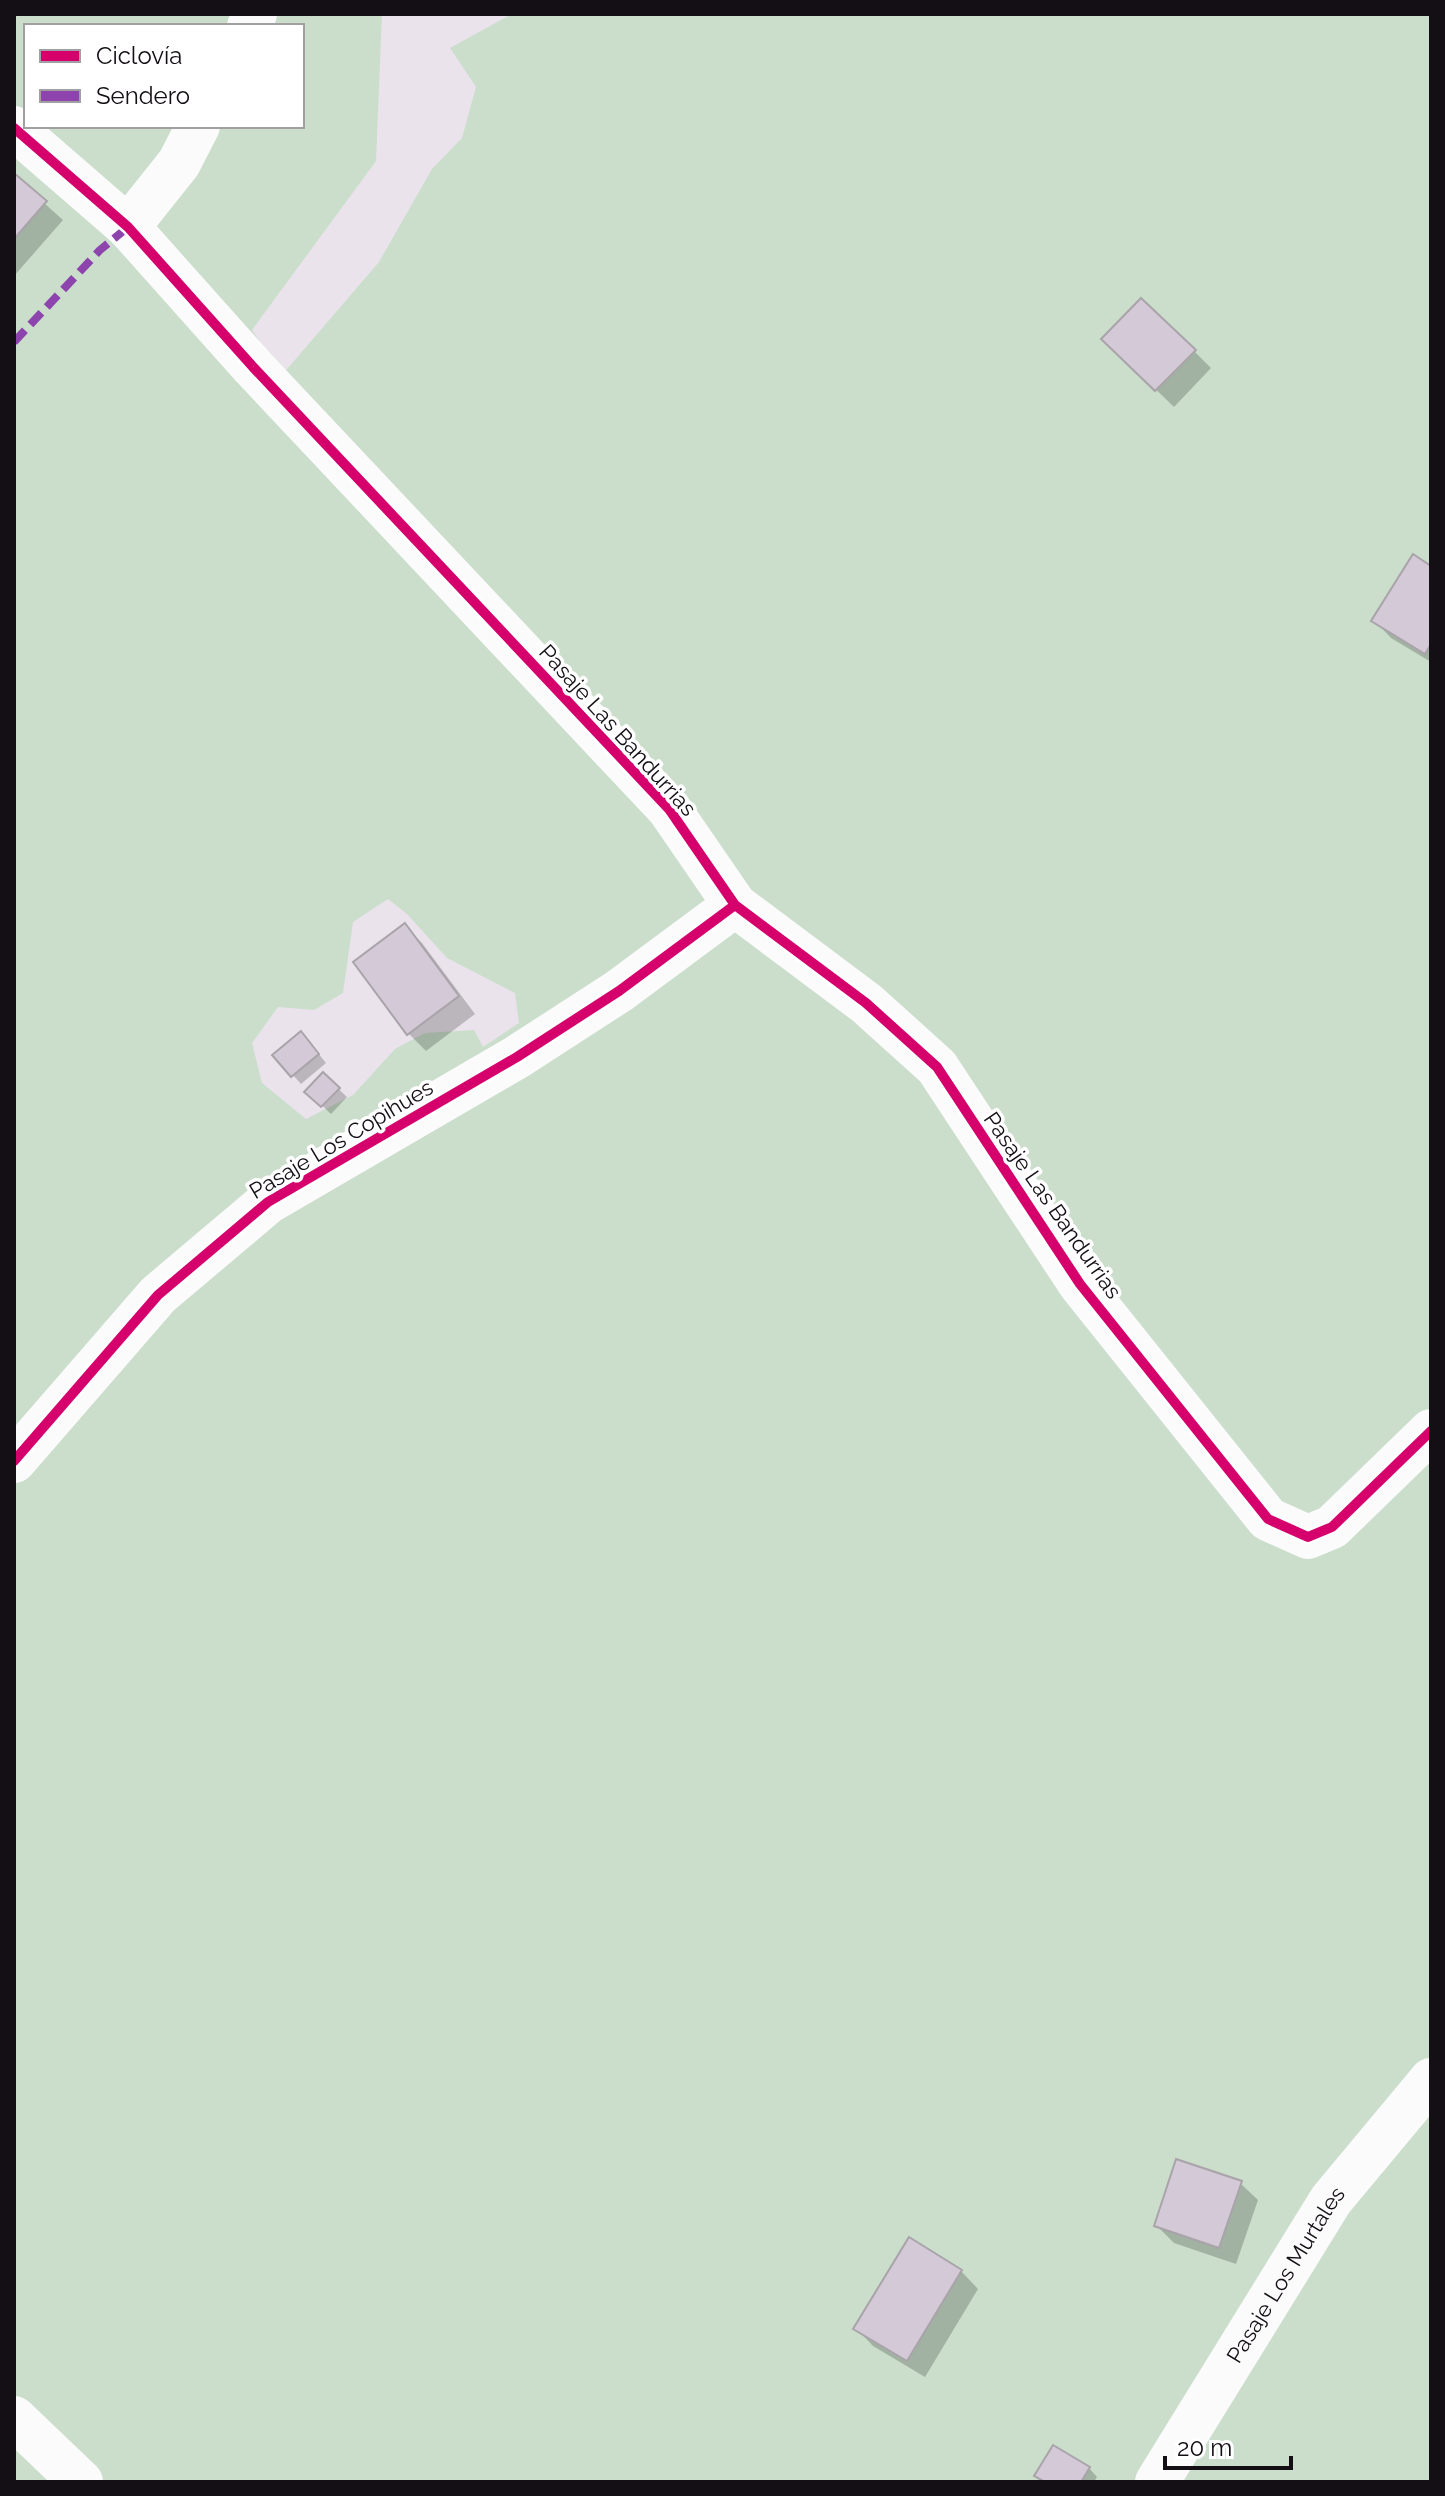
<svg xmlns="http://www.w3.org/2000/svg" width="1445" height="2496" viewBox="0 0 1445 2496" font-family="Raleway,sans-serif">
	<rect width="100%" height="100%" fill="#eae3ec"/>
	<path fill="#cadecb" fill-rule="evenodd" d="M14 14H382L376 161 252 330 282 375 379 262 432 169 462 138 476 87 450 48 512 14H1431V2482H14ZM26 26H302V126H26ZM388 899 407 914 447 958 515 993 519 1023 483 1047 474 1030 425 1033 395 1049 353 1095 306 1119 262 1083 252 1043 278 1007 314 1010 343 993 353 922Z"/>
	<path fill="#0003" d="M14 176 63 220 14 276Z
		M1104 339 1194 351 1211 368 1174 407Z
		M1431 568V662L1391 638 1374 620Z
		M405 926 422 943 475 1014 426 1051 409 1034 356 962Z
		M309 1042 326 1063 301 1084 275 1055Z
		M323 1074 347 1097 331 1114 307 1091Z
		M1240 2183 1258 2200 1236 2264 1174 2243 1156 2225Z
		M961 2271 978 2289 925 2377 873 2346 856 2328Z
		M1089 2468 1097 2477 1094 2482H1044L1037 2475Z"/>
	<path fill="#d4c9d6" stroke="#a9a3aa" stroke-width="2" d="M14 173 47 201 14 239Z
		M1141 298 1196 350 1155 391 1101 339Z
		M1413 554 1431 566V644L1425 654 1371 621Z
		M405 923 459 996 407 1035 353 962Z
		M301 1031 319 1054 291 1077 272 1055Z
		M323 1072 340 1088 321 1107 304 1092Z
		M1176 2159 1242 2181 1219 2248 1154 2226Z
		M909 2237 962 2270 907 2361 853 2329Z
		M1053 2445 1090 2467 1081 2482H1045L1034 2476Z"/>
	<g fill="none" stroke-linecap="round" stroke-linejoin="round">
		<g stroke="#fcfbfc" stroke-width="44">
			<path d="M249 26 255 14"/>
			<path d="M14 128 128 227 253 367 669 809 735 905 866 1003 937 1067 1080 1284 1268 1519 1308 1537 1332 1527 1431 1431"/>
			<path d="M128 227 179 163 198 126"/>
			<path d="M14 1461 158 1295 268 1202 517 1057 619 991 735 905"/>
			<path d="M14 2418 81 2482"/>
			<path id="s1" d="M1157 2482 1331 2200 1431 2080"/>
		</g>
		<path stroke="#8e44ad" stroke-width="8" stroke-dasharray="16 8" stroke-linecap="butt" d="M14 342 100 250 128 227"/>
		<defs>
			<path id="cycleway" d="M14 128 128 227 253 367 669 809 735 905 866 1003 937 1067 1080 1284 1268 1519 1308 1537 1332 1527 1431 1431
				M14 1461 158 1295 268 1202 517 1057 619 991 735 905"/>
		</defs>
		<use href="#cycleway" stroke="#fff" stroke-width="15"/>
		<use href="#cycleway" stroke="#d6006c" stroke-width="10"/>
	</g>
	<g text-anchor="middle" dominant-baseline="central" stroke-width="7" stroke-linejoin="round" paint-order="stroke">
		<g font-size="22" fill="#140f15" stroke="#fff">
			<text transform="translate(618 730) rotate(48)">Pasaje Las Bandurrias</text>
			<text transform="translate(341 1139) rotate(-31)">Pasaje Los Copihues</text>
			<text transform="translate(1053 1205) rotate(55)">Pasaje Las Bandurrias</text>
			<text stroke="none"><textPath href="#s1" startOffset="244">Pasaje Los Murtales</textPath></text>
		</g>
	</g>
	<rect width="1445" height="2496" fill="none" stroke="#140f15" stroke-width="32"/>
	<rect x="24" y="24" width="280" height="104" fill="#ffffff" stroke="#a19fa1" stroke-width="2"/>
	<rect x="40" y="50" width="40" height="12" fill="#d6006c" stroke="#a19fa1" stroke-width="2"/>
	<text x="96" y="64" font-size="24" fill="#140f15">Ciclovía</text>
	<rect x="40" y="90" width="40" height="12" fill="#8e44ad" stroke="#a19fa1" stroke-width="2"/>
	<text x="96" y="104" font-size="24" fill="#140f15">Sendero</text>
	<path d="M1165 2456v12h126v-12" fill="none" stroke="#140f15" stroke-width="4"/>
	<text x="1177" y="2456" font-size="24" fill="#140f15" stroke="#ffffff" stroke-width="6" paint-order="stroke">20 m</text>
</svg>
